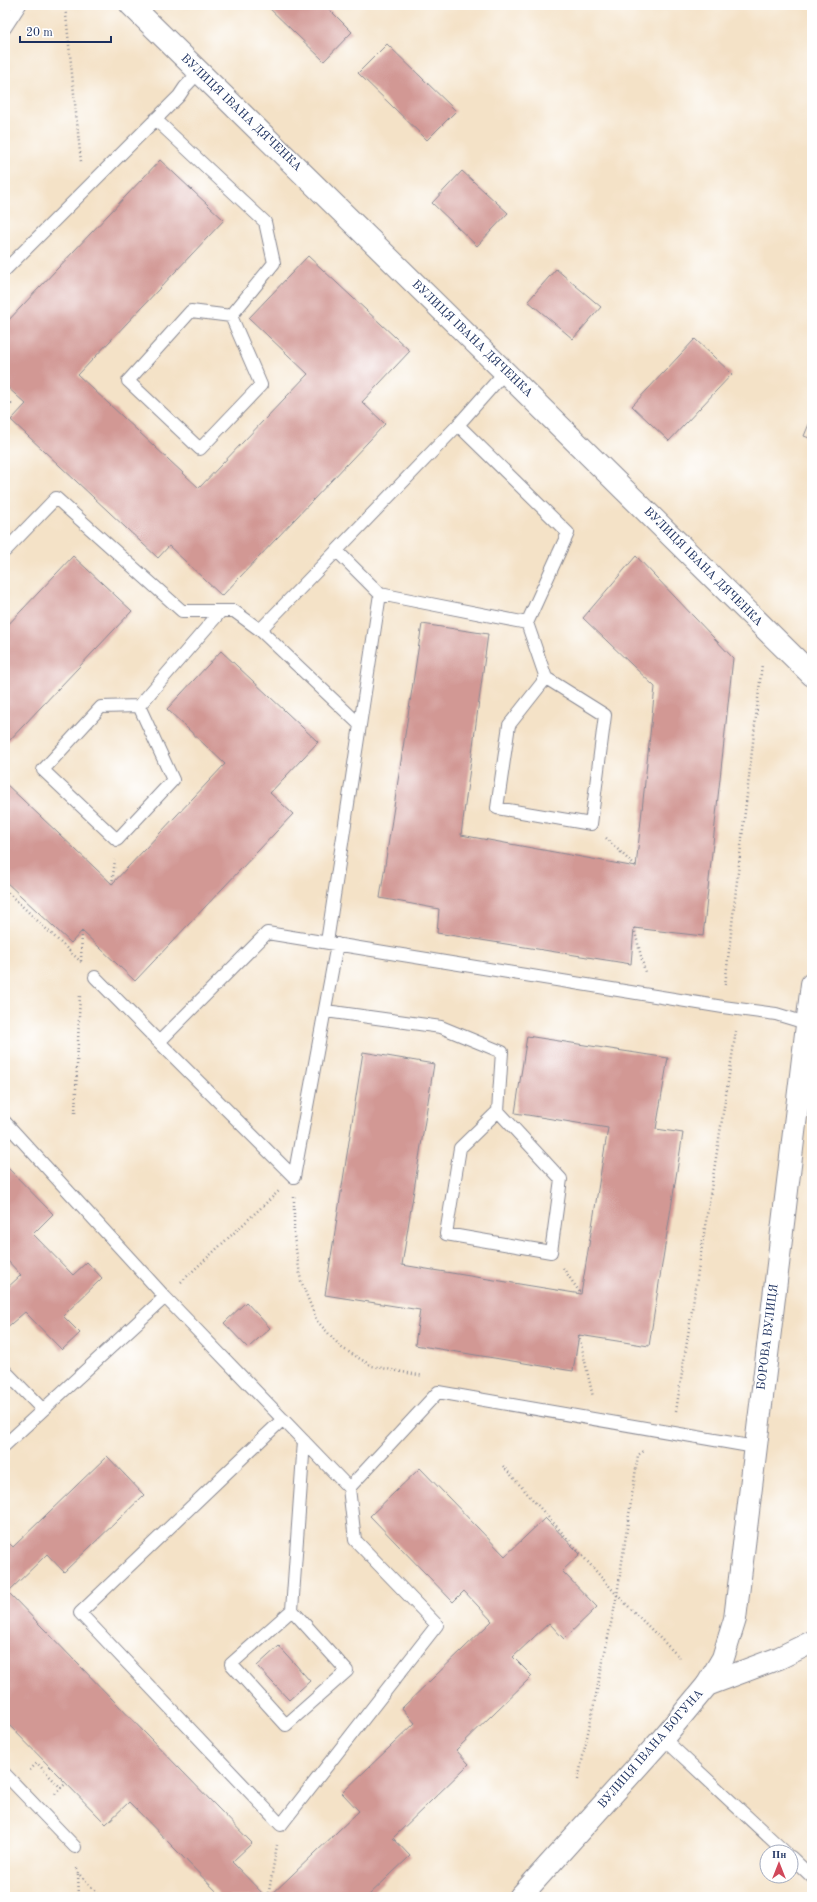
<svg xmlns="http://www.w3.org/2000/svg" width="817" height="1902" viewBox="0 0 817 1902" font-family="'Old Standard TT',serif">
	<rect width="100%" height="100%" fill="#fff"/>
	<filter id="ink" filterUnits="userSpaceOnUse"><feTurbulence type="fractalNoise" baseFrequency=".025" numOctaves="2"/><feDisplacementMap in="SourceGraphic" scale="8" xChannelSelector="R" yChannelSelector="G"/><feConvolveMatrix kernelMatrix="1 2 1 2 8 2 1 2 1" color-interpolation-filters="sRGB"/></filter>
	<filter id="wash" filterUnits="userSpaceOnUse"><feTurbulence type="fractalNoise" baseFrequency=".012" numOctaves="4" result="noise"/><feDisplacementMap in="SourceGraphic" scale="16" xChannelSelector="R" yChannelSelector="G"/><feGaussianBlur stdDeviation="0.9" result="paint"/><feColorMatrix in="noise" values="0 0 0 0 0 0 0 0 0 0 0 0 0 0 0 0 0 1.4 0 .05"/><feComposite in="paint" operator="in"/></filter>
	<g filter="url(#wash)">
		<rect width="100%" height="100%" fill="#f4e2c7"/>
		<g id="blocks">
			<path fill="#d29894" d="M266 5H325L352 32 324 61Z
				M387 44 456 111 427 140 358 73Z
				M160 160 224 220 78 375 199 488 308 374 249 318 308 256 410 351 362 402 385 424 222 596 169 546 158 558 11 420 26 404 5 385V324Z
				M462 171 508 213 477 246 432 203Z
				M556 269 601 307 573 339 528 301Z
				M695 339 732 374 669 441 632 406Z
				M812 417V439L804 436Z
				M73 556 132 611 5 745V628Z
				M636 556 733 658 703 936 634 928 631 964 437 933 439 909 380 898 422 624 488 634 461 835 636 867 655 687 583 618Z
				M221 651 318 742 270 793 293 814 135 981 82 931 71 943 5 881V783L112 884 225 764 167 709Z
				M527 1036 668 1058 656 1129 683 1133 649 1346 579 1335 573 1371 415 1345 420 1310 325 1295 363 1052 434 1064 402 1265 581 1294 608 1128 515 1113Z
				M5 1165 53 1214 33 1234 73 1275 87 1262 102 1278 63 1316 80 1333 62 1350 25 1312 5 1329V1290L21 1275 5 1258Z
				M246 1302 270 1328 248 1348 224 1323Z
				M107 1456 144 1495 64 1572 47 1554 8 1592 252 1843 232 1862 266 1897H222L129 1802 106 1824 5 1721V1539L13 1547Z
				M420 1468 505 1556 545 1518 580 1554 562 1571 597 1607 564 1639 549 1623 513 1657 532 1676 456 1750 469 1764 393 1838 410 1856 367 1897H269L359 1811 342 1793 415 1723 402 1708 492 1621 464 1591 453 1602 370 1516Z
				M279 1646 310 1681 289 1700 257 1666Z"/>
		</g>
	</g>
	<g filter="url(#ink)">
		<use href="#blocks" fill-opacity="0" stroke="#888892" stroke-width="1"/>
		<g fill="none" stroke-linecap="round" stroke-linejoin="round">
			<defs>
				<path id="service" d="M5 28 20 5
					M155 119 265 222 274 263 231 316 191 311 128 381 200 449 261 385 231 316
					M5 270 179 96 185 87 199 72
					M5 551 56 498 182 611H234L260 630 458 425 505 372
					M337 551 380 594 527 623 568 533 458 425
					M527 623 546 678 509 725 497 808 591 824 605 715 546 678
					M260 630 360 725 327 942
					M139 706 101 707 43 770 117 840 173 780 139 706 221 611
					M360 725 380 594
					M95 977 159 1042
					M326 1011 441 1027 502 1052 498 1111 561 1179 551 1252 446 1234 460 1148 498 1111
					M5 1122 165 1297 349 1488 438 1392 755 1447
					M294 1177 159 1042 267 933 723 1007 776 1014 806 1023
					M294 1177 337 944
					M5 1371 43 1410
					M283 1419 80 1613 281 1825 437 1625 355 1540 349 1488
					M5 1445 165 1297
					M292 1610 347 1671 286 1725 231 1664 292 1610 304 1441
					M663 1738 785 1852
					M5 1774 75 1847
					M791 1857 812 1877"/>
				<path id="minor" d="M707 1685 779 1658 812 1642"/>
				<path id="tertiary" d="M131 5 505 372 812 675
					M520 1897 663 1738 707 1685 723 1658 735 1619 812 984"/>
			</defs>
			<use href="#service" stroke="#888892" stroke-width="14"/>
			<use href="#minor" stroke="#888892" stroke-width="24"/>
			<use href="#tertiary" stroke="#888892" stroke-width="24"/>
			<path stroke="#888892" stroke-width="2.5" stroke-dasharray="1 3" stroke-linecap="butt" d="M65 5 81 162
				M5 398 11 404 5 412
				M606 838 636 867
				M112 884 115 860
				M5 890 81 962
				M634 928 645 972
				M81 961 82 931
				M725 985 762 664
				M75 1113 80 994
				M294 1197V1237L301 1281 317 1321 342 1348 372 1366 423 1376
				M563 1268 581 1294
				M181 1282 279 1191
				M579 1335 593 1397
				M676 1411 736 1031
				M503 1466 617 1595 681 1659
				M30 1770 37 1763 61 1788
				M578 1780 617 1595 638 1455 644 1451
				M55 1794 66 1783
				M77 1868 78 1873 101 1897
				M78 1874 79 1897
				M268 1897 277 1845"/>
			<use href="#service" stroke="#fff" stroke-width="12"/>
			<use href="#minor" stroke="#fff" stroke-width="22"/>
			<use href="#tertiary" stroke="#fff" stroke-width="22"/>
		</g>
	</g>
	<g text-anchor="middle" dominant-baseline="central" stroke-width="3.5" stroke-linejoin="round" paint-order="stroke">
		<g font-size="12" fill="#1b2f5e" stroke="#fff">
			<text transform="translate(241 113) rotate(44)">ВУЛИЦЯ ІВАНА ДЯЧЕНКА</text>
			<text transform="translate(472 339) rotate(44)">ВУЛИЦЯ ІВАНА ДЯЧЕНКА</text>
			<text transform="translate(703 567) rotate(45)">ВУЛИЦЯ ІВАНА ДЯЧЕНКА</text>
			<text transform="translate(768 1337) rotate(-83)">БОРОВА ВУЛИЦЯ</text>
			<text transform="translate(651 1749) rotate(-49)">ВУЛИЦЯ ІВАНА БОГУНА</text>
		</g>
	</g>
	<rect width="817" height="1902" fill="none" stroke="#fff" stroke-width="20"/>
	<g transform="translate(779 1864)"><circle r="19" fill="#ffffff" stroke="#a4acbf"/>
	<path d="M0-3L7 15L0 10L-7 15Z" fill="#d1495b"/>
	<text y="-6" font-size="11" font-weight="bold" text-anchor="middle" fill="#1b2f5e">Пн</text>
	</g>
	<path d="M20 36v6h91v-6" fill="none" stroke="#1b2f5e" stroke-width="2"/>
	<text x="26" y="36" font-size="12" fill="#1b2f5e" stroke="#ffffff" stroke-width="3" paint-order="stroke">20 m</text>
</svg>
